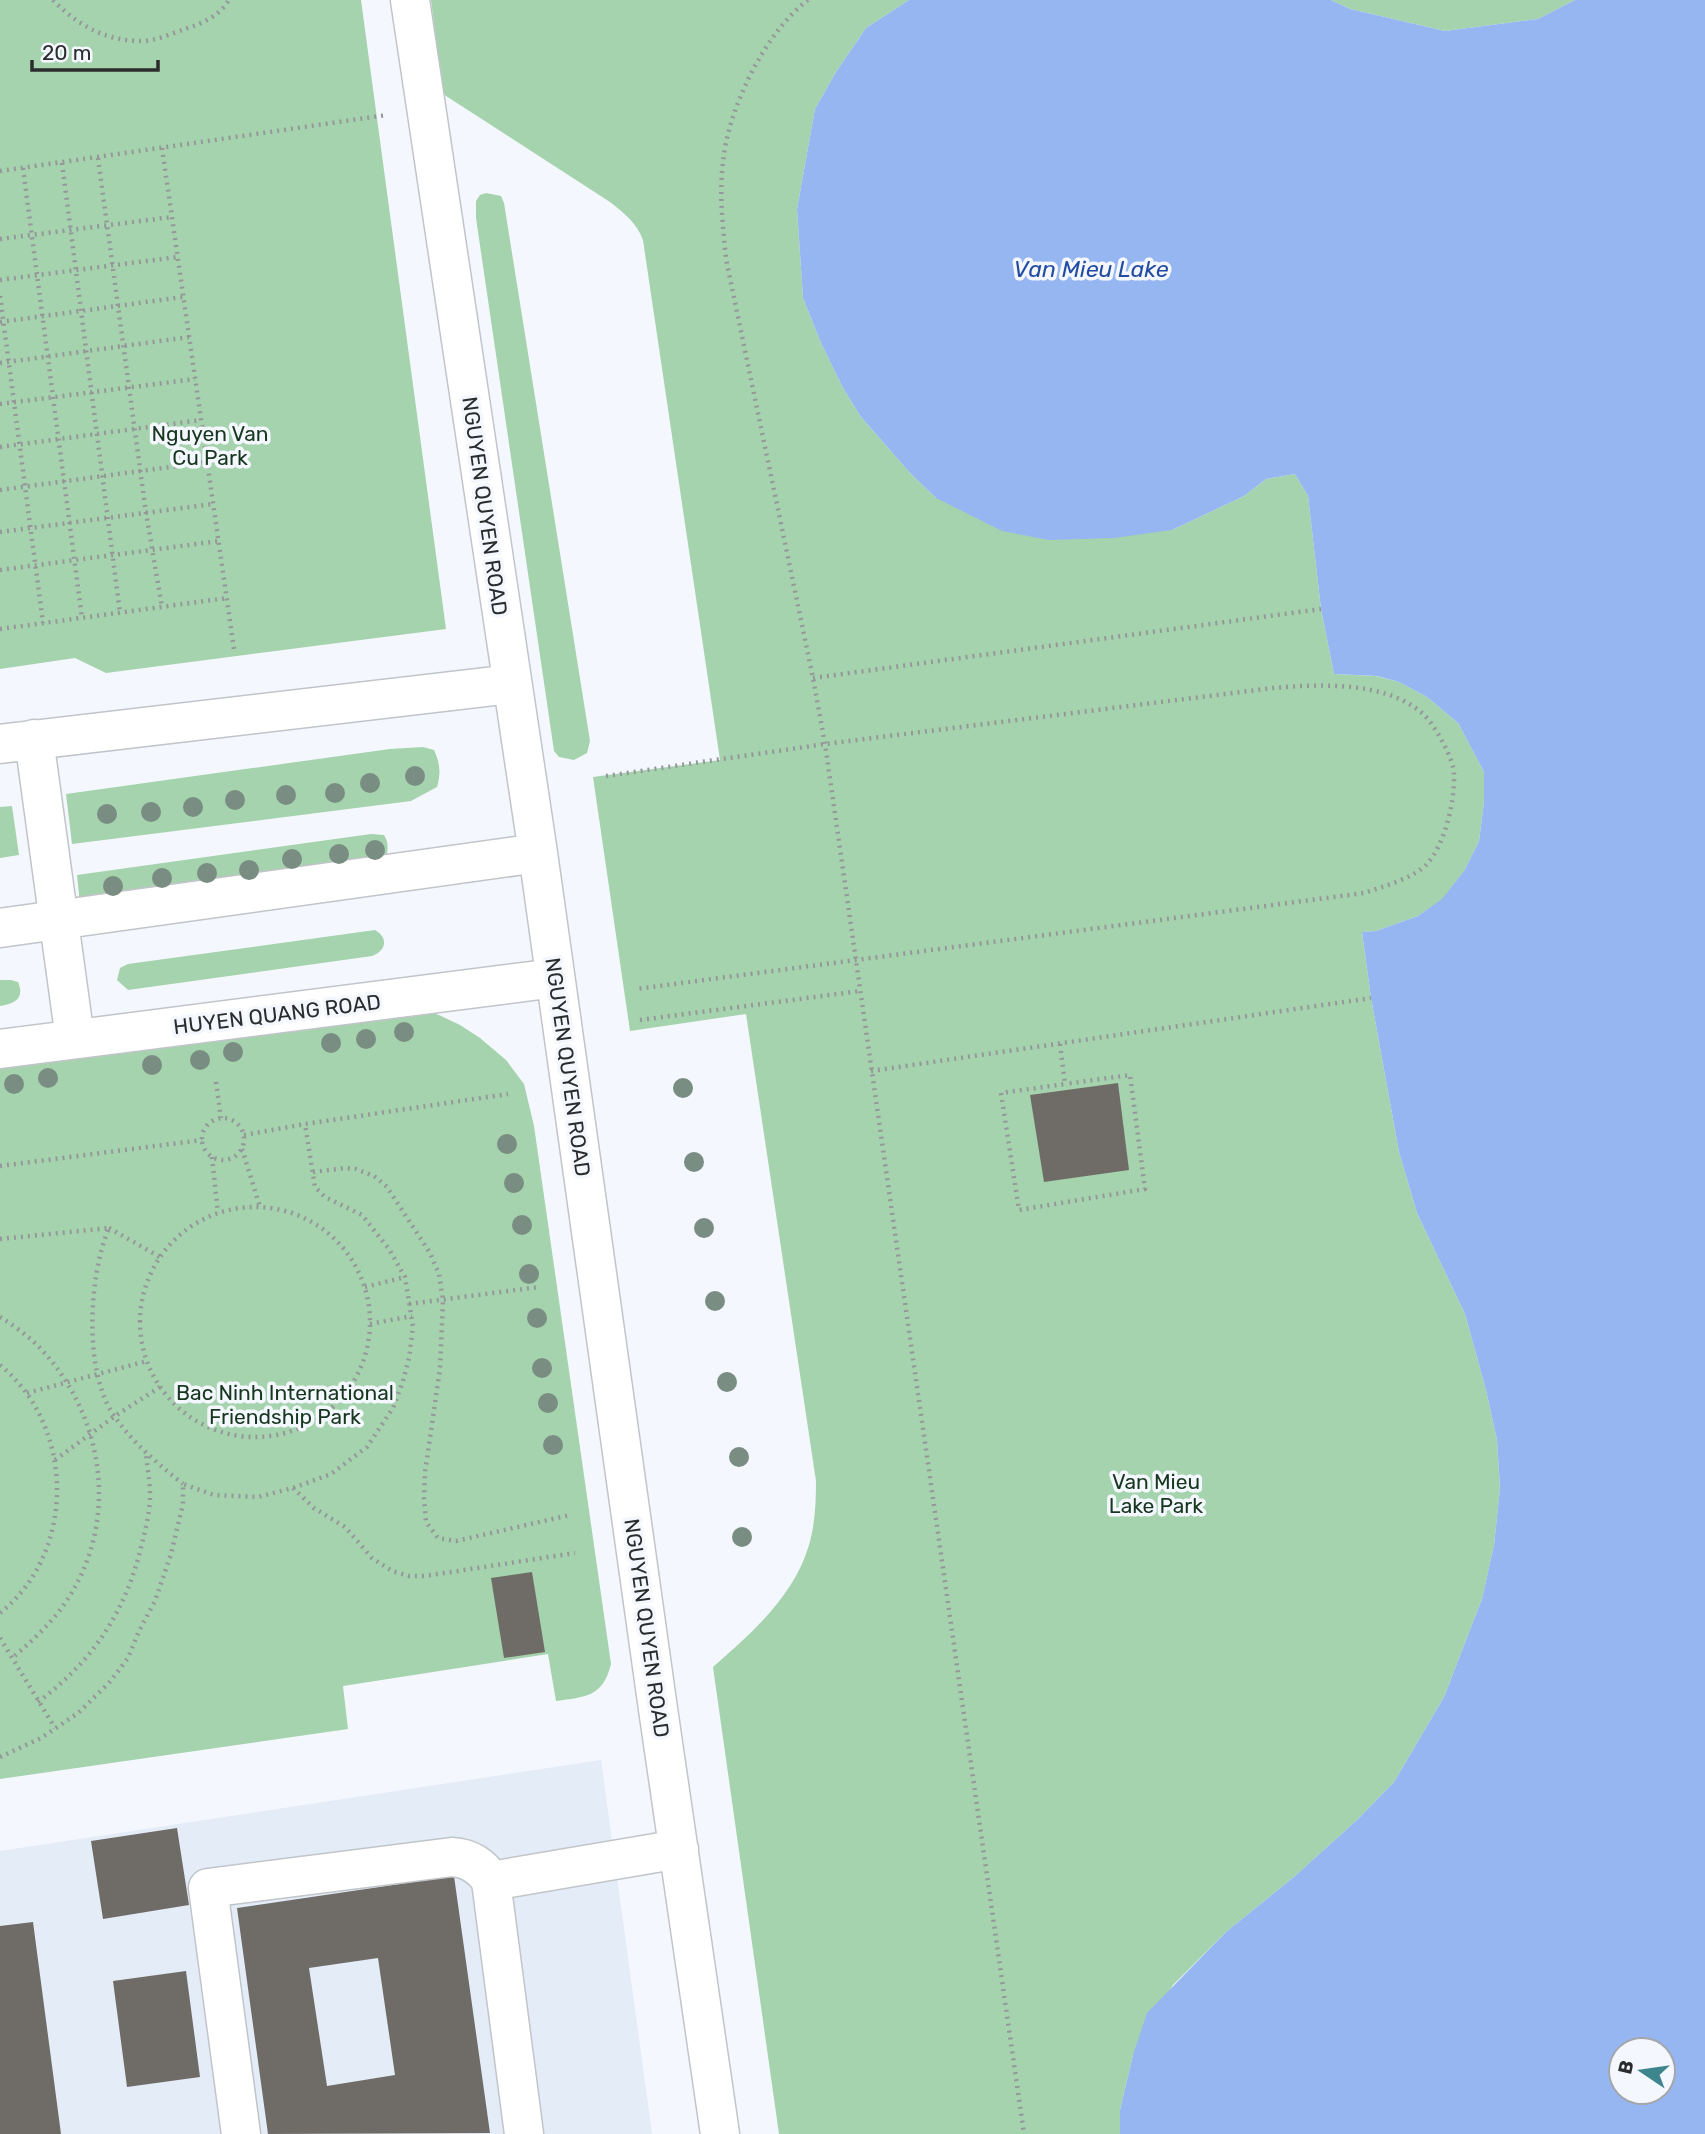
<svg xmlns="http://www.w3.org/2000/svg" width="1705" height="2134" viewBox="0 0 1705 2134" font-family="Rubik,sans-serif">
	<rect width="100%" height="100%" fill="#f4f7fd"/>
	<path fill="#e4ecf8" d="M601 1760 652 2134H0V1851Z"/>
	<path fill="#a5d3ad" d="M0 0H361L446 629 106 673 75 658 0 669Z
		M431 0H909L866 28 836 72 815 109 797 209 803 298 821 343 843 388 861 417 911 474 936 498 1172 530 1244 496 1266 479 1295 474 1308 496 1321 609 1334 674 1376 676 1399 682 1427 697 1458 723 1484 772V802L1479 841 1464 871 1442 900 1418 916 1376 931 1362 932 1371 998 1399 1152 1417 1213 1465 1314 1486 1390 1497 1440 1500 1489 1494 1545 1482 1599 1444 1697 1394 1782 1357 1820 1295 1876 1226 1932 1173 1985 1133 2055 1120 2110V2134H779L713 1667C752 1633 794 1596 809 1545 815 1525 816 1503 816 1481L746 1014 630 1031 593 777 720 760 643 240C637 223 624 213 610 202L443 94Z
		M1331 0H1575L1538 19 1445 31 1350 9Z
		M486 193 501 196 504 203 590 741 587 753 574 760 559 757 554 751 476 218V201L480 195Z
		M423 747 434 750C440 763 441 773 437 787L411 801 72 844 66 794 390 749Z
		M12 806 19 855 0 858V807Z
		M371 834 384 835C389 843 388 849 386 859L80 904 77 875Z
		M375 930C389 938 386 951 372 956L128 990 117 980 120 968 128 964Z
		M0 980H11L18 982C25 998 15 1004 0 1006Z
		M420 1009 439 1015 460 1025 480 1038 506 1060 524 1084 534 1126 611 1664C603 1697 585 1697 556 1701L548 1654 343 1686 348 1729 0 1779V1066Z"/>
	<path fill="#96b6f2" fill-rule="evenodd" d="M909 0H1331L1350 9 1445 31 1538 19 1575 0H1705V2134H1120V2110L1133 2055 1147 2013 1226 1932 1295 1876 1357 1820 1394 1782 1444 1697 1482 1599 1494 1545 1500 1488 1497 1440 1486 1390 1465 1314 1417 1213 1399 1152 1371 998 1362 932 1376 931 1418 916 1442 899 1464 871 1479 841 1484 802V772L1458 723 1427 697 1399 682 1377 676 1334 674 1321 609 1308 496 1295 474 1266 479 1244 496 1172 530 1114 538 1049 540 1002 531 936 498 911 474 861 417 843 388 821 343 803 298 797 209 815 109 836 72 866 28ZM1621 2050H1663V2092H1621Z"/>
	<path fill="#6f6c67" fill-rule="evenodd" d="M1118 1083 1129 1170 1044 1182 1030 1095Z
		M532 1572 545 1652 504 1658 491 1578Z
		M177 1828 189 1905 103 1919 91 1841Z
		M454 1876 490 2133 268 2134 237 1908ZM378 1958 395 2075 327 2086 309 1968Z
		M33 1922 61 2134H0V1926Z
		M186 1971 200 2077 127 2087 113 1981Z"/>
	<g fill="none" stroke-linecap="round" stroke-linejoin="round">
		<defs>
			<path id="minor" d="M410 0 538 853 658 1709 720 2134
				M34 739 75 1039
				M0 744 511 684
				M0 928 538 853
				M0 1049 555 978
				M241 2134 208 1888 452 1857C469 1858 482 1866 491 1881
				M524 2134 491 1881 679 1849"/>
		</defs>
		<use href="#minor" stroke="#c1c5ca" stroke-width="41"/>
		<path stroke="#95979b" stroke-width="4.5" stroke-dasharray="2 5" stroke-linecap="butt" d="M53 0C76 24 104 40 138 41 153 42 171 34 185 29 203 23 218 17 229 0
			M808 0C765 32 728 109 723 162 719 195 723 227 726 259L813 678 825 744 1024 2134
			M162 148 234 649
			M98 158 146 513 162 607
			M62 163 120 613
			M23 168 82 618
			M0 171 387 115
			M0 239 172 217
			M0 280 177 257
			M0 296 43 623
			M0 322 183 297
			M0 363 189 337
			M0 404 195 379
			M0 447 201 420
			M0 490 207 462
			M0 532 213 504
			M0 570 219 541
			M0 629 227 598
			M813 678 1321 609
			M606 776 825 744 1273 688C1319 684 1385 681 1422 713 1434 723 1454 759 1454 774 1455 801 1445 844 1427 864 1414 878 1382 887 1364 893L636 989
			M640 1020 860 991
			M1060 1044 1065 1084 1001 1093 1019 1210 1145 1189 1130 1075 1065 1084
			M871 1071 1371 998
			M216 1082 221 1118
			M202 1139a21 21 0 1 1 42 0a21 21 0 1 1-42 0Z
			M244 1135 305 1124
			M242 1149 260 1207
			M212 1157 218 1213
			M0 1166 202 1140
			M313 1172 345 1168 356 1169 374 1176 387 1187 430 1253 439 1274 443 1300 440 1369 425 1472 424 1498 426 1522 438 1538 456 1541 570 1515
			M140 1322a115 115 0 1 1 230 0a115 115 0 1 1-230 0Z
			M109 1228 160 1257
			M0 1239 109 1228C89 1275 84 1366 111 1411 130 1441 156 1462 183 1484
			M365 1287 405 1277
			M409 1304 539 1287
			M0 1317C13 1325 27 1335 38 1346 100 1409 119 1508 75 1587 60 1615 36 1638 12 1658
			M370 1324 412 1316
			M0 1365C75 1426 77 1552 0 1613
			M27 1393 147 1361
			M55 1460 115 1416 160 1387
			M293 1488 314 1508 345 1527 372 1558 392 1571 409 1576H425L575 1553
			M0 1638 55 1728
			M38 1702C93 1661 127 1610 142 1543 146 1528 150 1511 150 1496 150 1481 147 1467 146 1453
			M0 1757 41 1738 78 1713 109 1683 128 1658 139 1631 155 1601 171 1554 183 1504V1484L214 1495 258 1497 293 1488 331 1474 367 1447 393 1408 403 1381 409 1358 413 1327 405 1277 389 1249 362 1215 325 1197 315 1187 305 1124 508 1094"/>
		<use href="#minor" stroke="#fff" stroke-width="38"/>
	</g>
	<g fill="#7a8d82">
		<circle cx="415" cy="776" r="10"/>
		<circle cx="370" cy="783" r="10"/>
		<circle cx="335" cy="793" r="10"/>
		<circle cx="286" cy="795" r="10"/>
		<circle cx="235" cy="800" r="10"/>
		<circle cx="193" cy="807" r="10"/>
		<circle cx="151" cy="812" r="10"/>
		<circle cx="107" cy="814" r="10"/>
		<circle cx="375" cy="850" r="10"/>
		<circle cx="339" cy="854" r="10"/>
		<circle cx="292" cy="859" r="10"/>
		<circle cx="249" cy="870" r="10"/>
		<circle cx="207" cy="873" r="10"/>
		<circle cx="162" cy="878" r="10"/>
		<circle cx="113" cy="886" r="10"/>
		<circle cx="404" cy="1032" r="10"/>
		<circle cx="366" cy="1039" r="10"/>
		<circle cx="331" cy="1043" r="10"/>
		<circle cx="233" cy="1052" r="10"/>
		<circle cx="200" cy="1060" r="10"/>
		<circle cx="152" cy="1065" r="10"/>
		<circle cx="48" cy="1078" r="10"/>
		<circle cx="14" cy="1084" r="10"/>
		<circle cx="683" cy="1088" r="10"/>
		<circle cx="507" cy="1144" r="10"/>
		<circle cx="694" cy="1162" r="10"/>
		<circle cx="514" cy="1183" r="10"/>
		<circle cx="522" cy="1225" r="10"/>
		<circle cx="704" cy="1228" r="10"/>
		<circle cx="529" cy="1274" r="10"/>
		<circle cx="715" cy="1301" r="10"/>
		<circle cx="537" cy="1318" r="10"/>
		<circle cx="542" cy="1368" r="10"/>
		<circle cx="727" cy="1382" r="10"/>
		<circle cx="548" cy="1403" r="10"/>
		<circle cx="553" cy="1445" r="10"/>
		<circle cx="739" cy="1457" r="10"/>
		<circle cx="742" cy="1537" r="10"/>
	</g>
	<g text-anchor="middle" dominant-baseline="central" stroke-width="7" stroke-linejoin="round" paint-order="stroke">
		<g font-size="21" fill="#16371e" stroke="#f4f7fd">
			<text x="210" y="433">Nguyen Van<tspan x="210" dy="24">Cu Park</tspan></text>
			<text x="285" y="1392">Bac Ninh International<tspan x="285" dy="24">Friendship Park</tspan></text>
			<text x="1156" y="1481">Van Mieu<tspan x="1156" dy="24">Lake Park</tspan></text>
		</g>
		<g font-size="21" fill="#2b2c2e" stroke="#f4f7fd">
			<text transform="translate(485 506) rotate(82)">NGUYEN QUYEN ROAD</text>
			<text transform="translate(277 1014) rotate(-7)">HUYEN QUANG ROAD</text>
			<text transform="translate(568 1067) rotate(82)">NGUYEN QUYEN ROAD</text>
			<text transform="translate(647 1628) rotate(82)">NGUYEN QUYEN ROAD</text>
		</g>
		<g font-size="23" font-style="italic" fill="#224ca2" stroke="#f4f7fd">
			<text x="1091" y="269">Van Mieu Lake</text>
		</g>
	</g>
	<g transform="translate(1642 2071) rotate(283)"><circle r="33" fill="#f4f7fd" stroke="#a4a6aa" stroke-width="2"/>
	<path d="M0-5L12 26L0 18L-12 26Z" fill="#3e868d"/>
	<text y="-10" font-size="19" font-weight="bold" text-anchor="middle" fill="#2b2c2e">B</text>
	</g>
	<path d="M32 60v10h126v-10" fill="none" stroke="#2b2c2e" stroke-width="3.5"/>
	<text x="42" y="60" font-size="21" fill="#2b2c2e" stroke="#f4f7fd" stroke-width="5" paint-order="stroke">20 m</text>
</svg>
